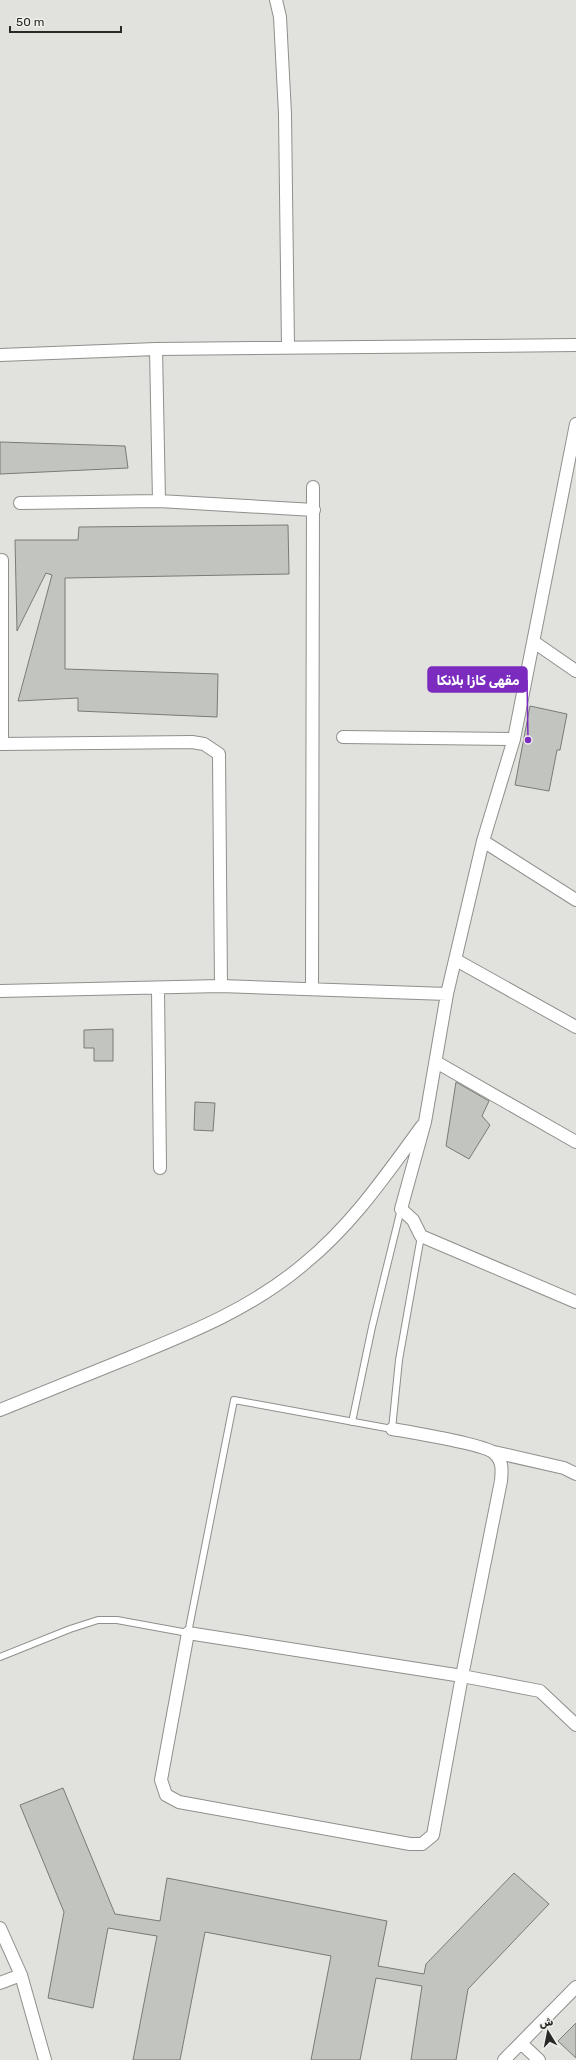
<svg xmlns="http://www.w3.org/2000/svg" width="576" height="2060" viewBox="0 0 576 2060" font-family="Rubik,'Noto Sans Arabic',sans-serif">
	<rect width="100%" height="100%" fill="#e1e2de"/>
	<path fill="#c2c4c0" stroke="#797b77" d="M0 442 125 446 128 468 0 474Z
		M288 525 289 574 65 578V669L218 674 217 717 78 711V698L18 701 52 575 46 573 17 631 15 540H78L79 527Z
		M530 706 567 714 560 750H557L549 791 515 785Z
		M113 1029V1061H94V1048H84V1030Z
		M456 1082 489 1101 482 1116 490 1125 469 1159 446 1146Z
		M195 1102 215 1103 213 1131 194 1130Z
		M63 1788 115 1914 160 1921 167 1878 387 1921 378 1966 424 1974 426 1964 514 1873 549 1904 468 1989 456 2060H411L422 1986 376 1978 360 2060H311L331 1956 205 1932 180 2060H133L157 1936 108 1928 93 2008 48 1998 64 1912 20 1805Z
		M576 2023V2058L558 2041Z"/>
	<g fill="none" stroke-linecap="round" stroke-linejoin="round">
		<defs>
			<path id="service" d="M352 1422 372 1327 401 1209
				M0 1657 70 1629 98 1620H117L188 1633 234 1400 392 1429 399 1360 421 1236"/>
			<path id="minor" d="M276 0 280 17 285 114 288 347
				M156 349 159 501
				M0 355 156 349 576 345
				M576 424 514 739 483 841 447 994 425 1122 401 1209 413 1220 421 1236 576 1302
				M20 503 159 501 314 510
				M2 560V743
				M534 642 576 671
				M343 737 514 739
				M0 744 192 742 204 744 219 754 221 986
				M483 841 576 900
				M456 960 576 1027
				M158 988 160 1168
				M312 988 313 487
				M0 991 221 986 447 994
				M436 1062 576 1142
				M0 1410C42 1393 84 1376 126 1359 190 1333 251 1309 304 1264 352 1225 386 1175 422 1126
				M392 1429C409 1432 484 1444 494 1453 503 1461 502 1470 501 1481L462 1676 433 1835 422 1844H410L179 1802 166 1795 161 1780 188 1633 462 1676 540 1691 576 1725
				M494 1452 564 1468 576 1474
				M0 1928 21 1975 45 2060
				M0 1983 21 1975
				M521 2043 539 2060
				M504 2060 576 1987"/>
		</defs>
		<use href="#service" stroke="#8e908c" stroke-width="8"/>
		<use href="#minor" stroke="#8e908c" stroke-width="14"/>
		<use href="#service" stroke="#fff" stroke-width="6"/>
		<use href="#minor" stroke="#fff" stroke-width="12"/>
	</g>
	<path fill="none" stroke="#7b2cbf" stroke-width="1.5" d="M528 740L527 680"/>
	<circle fill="#7b2cbf" stroke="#eef0eb" stroke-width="1.5" cx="528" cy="740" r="4"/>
	<rect fill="#7b2cbf" stroke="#7b2cbf" stroke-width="1.5" x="428" y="667" width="99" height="25" rx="4"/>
	<g font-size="13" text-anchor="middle" font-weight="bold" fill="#fff">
		<text x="478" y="685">مقهى كازا بلانكا</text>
	</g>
	<g transform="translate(548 2032) rotate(350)" stroke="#eef0eb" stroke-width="3" paint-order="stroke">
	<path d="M0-3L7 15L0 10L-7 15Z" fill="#292928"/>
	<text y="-6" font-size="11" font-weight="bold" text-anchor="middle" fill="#292928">ش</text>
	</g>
	<path d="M10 26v6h111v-6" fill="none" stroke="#292928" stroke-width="2"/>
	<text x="16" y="26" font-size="12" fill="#292928" stroke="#eef0eb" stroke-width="3" paint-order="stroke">50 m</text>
</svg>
